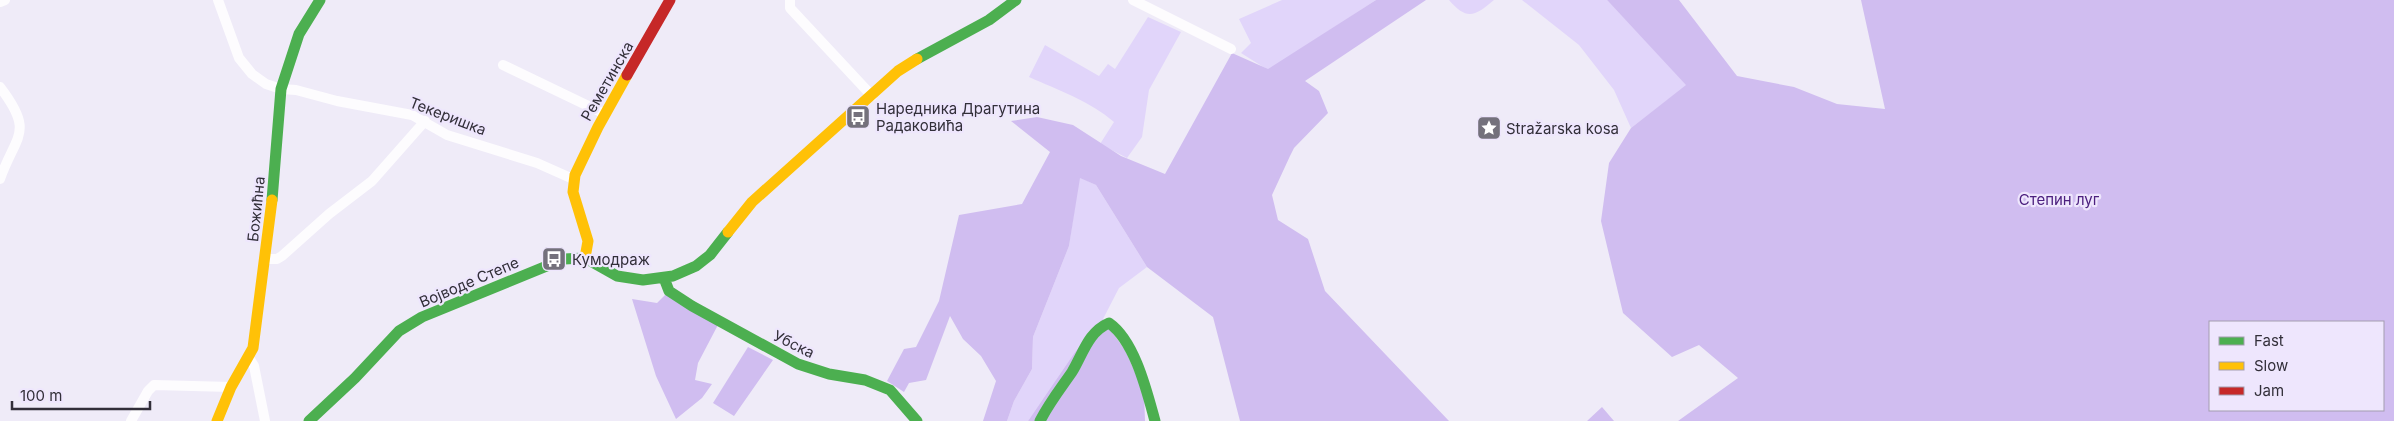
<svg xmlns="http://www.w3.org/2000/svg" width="2394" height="421" viewBox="0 0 2394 421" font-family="Inter,sans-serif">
	<rect width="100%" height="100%" fill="#efebf8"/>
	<path fill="#e1d5fa" d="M1282 0H1376L1268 70 1241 53 1251 43 1239 19Z
		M1449 0H1494C1475 16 1467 21 1449 0Z
		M1522 0H1607L1687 85 1631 128 1614 90 1579 45Z
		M1148 17 1181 32 1149 90 1142 137 1127 158 1100 144 1114 122C1090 101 1058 90 1029 77L1045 45 1099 76 1108 64 1115 69Z
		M1079 177 1096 185 1147 267 1119 288 1103 319 1075 352 1028 421H1007L1014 401 1032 369 1033 337 1069 246Z"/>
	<path fill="#d0bdf0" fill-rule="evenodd" d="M1376 0H1426L1305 81 1319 91 1328 113 1294 148 1290 156 1272 195 1278 220 1308 239 1325 291 1449 421H1240L1213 317 1147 267 1096 185 1080 178 1069 246 1033 337 1032 369 1014 401 1007 421H983L996 381 981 356 963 339 950 316 926 380 909 383 904 392 887 381 904 349 916 347 939 301 959 215 1022 204 1050 152 1011 121 1037 117 1073 125 1121 156 1165 174 1232 53 1268 69Z
		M1607 0H1679L1737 76 1794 87 1837 104 1885 109 1861 0H2394V421H1678L1738 378 1699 345 1672 357 1623 313 1601 221 1609 163 1631 128 1686 85ZM2210 322H2383V410H2210Z
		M669 291 720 321 698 363 695 380 712 384 702 398 676 419 656 376 632 299 657 303Z
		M1103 319 1125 350 1144 392 1145 421H1028L1075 352Z
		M748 347 773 360 734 416 713 403Z
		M1602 407 1614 421H1587Z"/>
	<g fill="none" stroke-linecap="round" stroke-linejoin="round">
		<path stroke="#fdfcfe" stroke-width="10" d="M218 0 239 58 252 74 266 84 281 89 296 90 337 101 412 115 447 135 537 163 573 179
			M790 0V8L872 96
			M1133 0 1231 49
			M0 2 5 0
			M503 65 605 114
			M0 87C35 133 16 134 0 179
			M266 259H277L282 256 329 214 372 181 425 121
			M249 358 254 366 265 421
			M131 421 148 391 154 385 231 387"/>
		<path stroke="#4caf50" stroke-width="11" d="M917 59 989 20 1016 0
			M272 200 281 89 299 34 320 0
			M664 278 669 291 692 306 798 364 829 374 865 380 890 390 917 421
			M309 421 355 378 399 331 422 317 564 259 585 258 617 276 643 280 673 276 696 266 710 255 728 232
			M1040 421C1049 403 1061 388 1072 372 1083 354 1088 332 1109 323 1135 341 1147 392 1155 421"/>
		<path stroke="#ffc107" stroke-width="11" d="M728 232 752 202 898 71 917 59
			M585 258 588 241 573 192 575 175 598 127 627 75
			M217 421 231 387 253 348 272 200"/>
		<path stroke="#c62828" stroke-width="11" d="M627 75 670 0"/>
	</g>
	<defs>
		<symbol id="bus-square" viewBox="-11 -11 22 22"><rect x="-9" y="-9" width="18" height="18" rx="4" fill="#74717c" stroke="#eee6fd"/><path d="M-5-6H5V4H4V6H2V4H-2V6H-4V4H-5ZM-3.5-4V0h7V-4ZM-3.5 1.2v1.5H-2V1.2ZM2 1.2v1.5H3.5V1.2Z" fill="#fff"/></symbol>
		<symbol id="sight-square" viewBox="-11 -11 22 22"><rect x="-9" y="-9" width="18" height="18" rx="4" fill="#74717c" stroke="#eee6fd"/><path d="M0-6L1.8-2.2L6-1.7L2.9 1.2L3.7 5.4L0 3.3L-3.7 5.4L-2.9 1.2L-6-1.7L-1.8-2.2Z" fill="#fff"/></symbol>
	</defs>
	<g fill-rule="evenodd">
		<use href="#bus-square" x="844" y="103" width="28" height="28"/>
		<use href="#sight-square" x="1475" y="114" width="28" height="28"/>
		<use href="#bus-square" x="540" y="245" width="28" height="28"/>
	</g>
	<g text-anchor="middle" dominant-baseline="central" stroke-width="4.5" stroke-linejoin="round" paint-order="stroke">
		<g font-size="15" fill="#322f39" stroke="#eee6fd">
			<text transform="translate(607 81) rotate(-60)">Реметинска</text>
			<text transform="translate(448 116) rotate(21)">Текеришка</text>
			<text transform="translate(256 209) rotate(-84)">Божићна</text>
			<text transform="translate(469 282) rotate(-23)">Војводе Степе</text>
			<text transform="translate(794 344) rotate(26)">Убска</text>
		</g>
		<g font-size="15" fill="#322f39" stroke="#eee6fd" text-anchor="start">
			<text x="876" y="108">Наредника Драгутина<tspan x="876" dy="17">Радаковића</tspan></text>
			<text x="1506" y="128">Stražarska kosa</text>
			<text x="572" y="259">Кумодраж</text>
		</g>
		<g font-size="15" fill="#4c207f" stroke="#eee6fd">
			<text x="2059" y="199">Степин луг</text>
		</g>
	</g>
	<rect x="2209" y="321" width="175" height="90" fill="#eee6fd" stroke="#a39daf"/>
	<rect x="2219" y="337" width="25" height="8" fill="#4caf50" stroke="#a39daf"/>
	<text x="2254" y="346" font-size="15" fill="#322f39">Fast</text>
	<rect x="2219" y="362" width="25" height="8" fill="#ffc107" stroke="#a39daf"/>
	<text x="2254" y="371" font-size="15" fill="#322f39">Slow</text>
	<rect x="2219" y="387" width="25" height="8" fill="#c62828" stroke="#a39daf"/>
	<text x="2254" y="396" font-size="15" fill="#322f39">Jam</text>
	<path d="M12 401v8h138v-8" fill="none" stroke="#322f39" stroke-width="2.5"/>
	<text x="20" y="401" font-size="15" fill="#322f39" stroke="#eee6fd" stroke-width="4" paint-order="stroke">100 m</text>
</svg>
